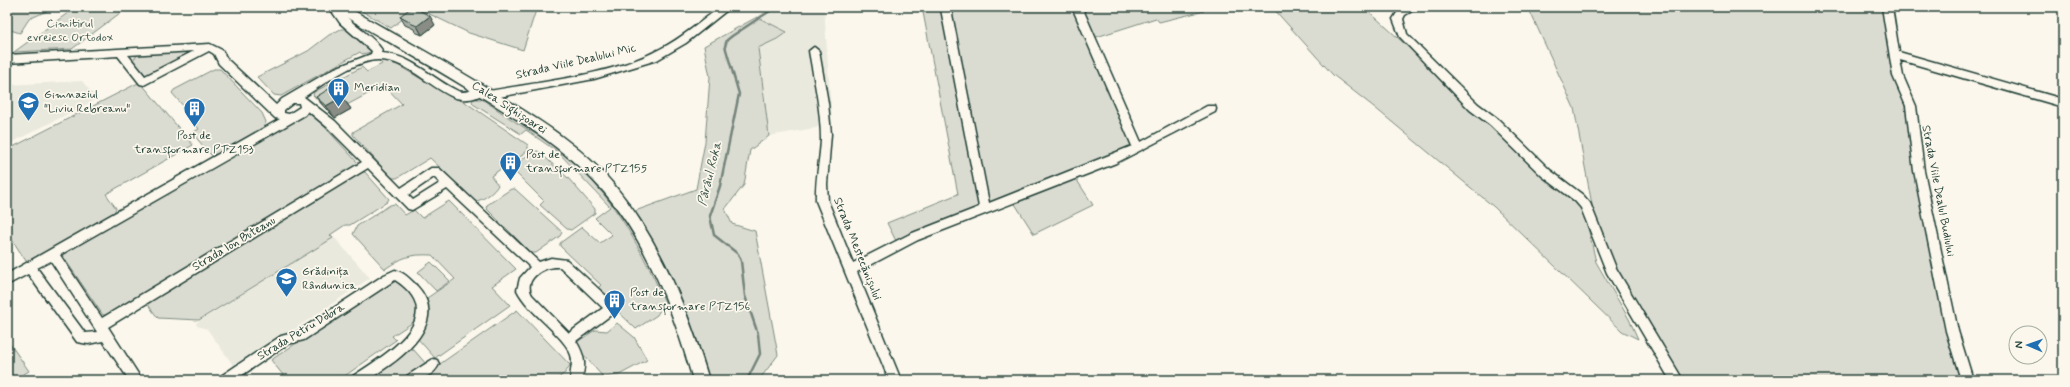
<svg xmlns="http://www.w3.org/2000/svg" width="2070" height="387" viewBox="0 0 2070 387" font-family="Mynerve,sans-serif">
	<rect width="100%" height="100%" fill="#fbf7ec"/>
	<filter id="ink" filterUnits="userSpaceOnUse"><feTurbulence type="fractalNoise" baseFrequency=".025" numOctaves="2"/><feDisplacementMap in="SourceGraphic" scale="8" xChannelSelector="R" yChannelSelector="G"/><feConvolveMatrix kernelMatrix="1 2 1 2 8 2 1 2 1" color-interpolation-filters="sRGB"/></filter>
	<g filter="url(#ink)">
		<path fill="#eae9de" d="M773 7H824L832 125 769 136 758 48 777 39 787 32 757 17Z
			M82 81 97 99 7 145V85Z
			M334 237 370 278 236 369 207 329 197 326 196 323Z"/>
		<path fill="#dbdcd1" stroke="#7d8c82" d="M7 7H56L29 19 20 33 7 29Z
			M76 7 89 12 96 7H128L72 49 14 52Z
			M355 7H537L523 50 469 33 417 8 391 28Z
			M922 7H1201L1204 11 1159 22 1156 18 1087 40 1132 147 1071 171 1093 205 1034 234 1010 196 896 241 887 223 958 194Z
			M1272 7H1364L1583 206 1596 262 1629 319 1638 339 1622 331 1494 207 1374 107 1333 75Z
			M1528 7H1884L1963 380H1682L1612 264 1593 210 1574 108Z
			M757 17 787 32 777 39 758 48 769 136 750 150 744 185 725 209 732 224 755 231 778 355 759 380H709C695 325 667 258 635 211L696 189 705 142 710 77 704 46Z
			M341 29H347L369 44 371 52 362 54 360 52 281 96 274 95 257 77 308 51 329 35Z
			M198 50 145 77 132 61 139 53Z
			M382 60 396 64 453 98 465 102 528 145V150L505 170 502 168 491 176 498 185C495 192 482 201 475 201L430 158 397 178H392L353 135V132L402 104 384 85 347 105 325 108 313 95 314 92 362 67 367 72 382 64 379 61Z
			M214 69H220L262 113 266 122 263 128 217 154 211 155 192 133 199 129 196 125 197 122 172 93 174 90Z
			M141 83 193 145 106 194 116 208 114 213 31 261H26L7 232V150L136 84Z
			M474 99H482C497 109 510 119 525 128 533 133 541 136 549 142 608 186 635 236 665 302L657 315 636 329 596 290 601 285 560 246V243L582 227 600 243 612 235 595 218 610 207 559 153 526 130 521 134 473 104 472 101Z
			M310 111 358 163 356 167 110 315H103L62 255 65 250 304 112Z
			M538 151 568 178 595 209V213L571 230 567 229 540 205 544 201 512 169 531 152Z
			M360 172H365L389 199 387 202 350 225H345L330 235 333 238 199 320 158 318 146 302Z
			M511 189H515L562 232 560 236 536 253H531L486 208 487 205Z
			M449 201 516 269 492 286 510 305 435 358 418 339C427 327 430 312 427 298L455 279 432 255C409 254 403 257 385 269L353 234 357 226 390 205 395 204 405 215 414 210 422 218Z
			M431 262 450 281 436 291 418 272Z
			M393 279H397L418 302 415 321 392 336 396 340 339 380 336 376 329 380H287L271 360Z
			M517 310 570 365 566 372 556 380H417Z
			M617 323 634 337 647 360 619 375 603 377 574 344 595 330 607 331Z
			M10 344 29 371 14 380H7V346Z
			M405 349H413L427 365 406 380H361Z"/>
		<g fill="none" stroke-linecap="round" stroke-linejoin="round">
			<path stroke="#74847b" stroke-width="2.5" d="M747 380 760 354 758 334 745 296 741 261 738 254 714 235 710 216 720 186 739 94 725 46 727 40 732 36 776 7"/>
			<defs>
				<path id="minor" d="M329 7H339C351 26 371 33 382 50L381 53C412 55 432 79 458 91 468 95 476 85 485 87L486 90C480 100 462 101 453 97 428 86 408 61 380 60 356 59 324 84 304 97L335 121 401 188 431 168H439L539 262 551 258 567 260 615 304 617 308 615 312 576 341C584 354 587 365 581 380H571C569 372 574 364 571 355 564 335 529 314 517 290L520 278 530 267 447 189 412 210 408 209 368 168 108 327 142 380H129L103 341 88 344 77 342 28 274 7 285V274L280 119 275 118 219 64 214 54 209 51 144 85 140 84 118 56 7 63V55L210 44 222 50 227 59 276 105 282 99 335 68 371 54 372 51 340 23ZM194 51 145 76 128 55ZM293 103H299L300 107 289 114 284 113V110ZM308 111 327 127 362 162 102 318 60 255 305 115ZM434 177 440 183 413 200 408 195ZM51 261 97 332 85 333 37 268ZM557 267H560L603 308 569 333 532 295C523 280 542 267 557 267Z
					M720 7H731L686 43 657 60 594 79 489 99 484 95 489 91C544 81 610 76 660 49 682 38 700 22 720 7Z
					M942 7H950L951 9 989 203 1132 146 1072 7H1082L1141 142 1207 106H1215L1216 109 1215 112 1116 163 918 240 857 272 901 380H889L816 201C815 180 820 160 821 140 821 110 814 80 809 51L814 47 819 51 828 103 831 134 827 184 828 201 853 263 910 234 979 207 941 9Z
					M1406 7H1419L1405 15 1403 19 1407 34 1478 104 1498 119 1550 170 1583 195 1590 203 1616 268 1683 380H1670L1607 273 1581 208 1575 201 1542 176 1490 125 1470 110 1400 37 1393 19 1398 11Z
					M1882 7H1892L1899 52 2063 99V107L1900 60 1903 76 1916 106 1924 171 1958 331 1973 380H1961L1946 331 1914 171 1906 106 1893 76Z
					M395 270C405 273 410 279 417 286 447 318 411 351 384 369 379 372 372 379 366 380 361 381 356 380 351 380L353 376C383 356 452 317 395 280L304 340 288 344 235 380H219L221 376 281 336 297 332 384 275Z
					M433 359 437 360 439 364C433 378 418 380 405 380L407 376Z"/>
				<path id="major" d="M332 7H347C398 36 449 64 499 95 541 121 583 147 615 186 661 242 688 311 709 380H693C674 314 649 245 604 192 571 154 530 127 488 101 437 69 385 40 334 10Z"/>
			</defs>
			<use href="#minor" stroke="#1f3d34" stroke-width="3"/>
			<use href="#major" stroke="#1f3d34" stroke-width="3"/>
			<use href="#minor" fill="#fbf7ec" fill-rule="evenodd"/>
			<use href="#major" fill="#fbf7ec" fill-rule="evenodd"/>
		</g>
		<path fill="#a9ada3" stroke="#1f3d34" d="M400 16 435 25 422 35 415 32 414 29 405 25Z
			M316 97H342L351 109 335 118 325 108Z"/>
		<path fill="#898d85" stroke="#1f3d34" d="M430 16 435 25 422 35 417 26Z
			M342 97 351 109 335 118 326 106Z"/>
		<path fill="#c4c9be" stroke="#1f3d34" d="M412 7H413L430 16 417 26 410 23 411 22 400 16Z
			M332 87 342 97 326 106 316 97Z"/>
	</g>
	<defs>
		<symbol id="building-pin" viewBox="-11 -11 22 30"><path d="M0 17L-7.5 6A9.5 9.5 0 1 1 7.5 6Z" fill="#1f6fb2" stroke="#fbf7ec"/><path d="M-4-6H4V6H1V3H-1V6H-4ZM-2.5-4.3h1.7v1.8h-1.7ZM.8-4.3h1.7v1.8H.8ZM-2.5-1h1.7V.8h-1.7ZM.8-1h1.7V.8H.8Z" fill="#fff"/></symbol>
		<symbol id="school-pin" viewBox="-11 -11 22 30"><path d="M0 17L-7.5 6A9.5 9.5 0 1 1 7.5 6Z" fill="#1f6fb2" stroke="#fbf7ec"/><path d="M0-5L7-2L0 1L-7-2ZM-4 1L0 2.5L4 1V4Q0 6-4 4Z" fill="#fff"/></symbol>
	</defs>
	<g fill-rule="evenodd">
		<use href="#building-pin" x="326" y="76" width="25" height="34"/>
		<use href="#school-pin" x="16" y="90" width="25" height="34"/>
		<use href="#building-pin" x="182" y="96" width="25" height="34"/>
		<use href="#building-pin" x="498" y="150" width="25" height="34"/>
		<use href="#school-pin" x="274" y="266" width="25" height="34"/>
		<use href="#building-pin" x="602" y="288" width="25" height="34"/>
	</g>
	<g text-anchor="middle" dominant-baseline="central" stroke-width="3.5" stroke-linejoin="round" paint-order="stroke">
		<g font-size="12" fill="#455d53" stroke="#fbf7ec">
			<text x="70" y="24">Cimitirul<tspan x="70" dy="14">evreiesc Ortodox</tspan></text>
		</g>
		<g font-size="12" fill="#1f3d34" stroke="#fbf7ec">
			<text transform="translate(576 62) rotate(-13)">Strada Viile Dealului Mic</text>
			<text transform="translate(509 108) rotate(33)">Calea Sighișoarei</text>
			<text transform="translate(1938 191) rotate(79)">Strada Viile Dealul Budiului</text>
			<text transform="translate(234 244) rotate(-31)">Strada Ion Buteanu</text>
			<text transform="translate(857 249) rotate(68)">Strada Mestecănișului</text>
			<text transform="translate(301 332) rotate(-31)">Strada Petru Dobra</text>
		</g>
		<g font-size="12" fill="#1f3d34" stroke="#fbf7ec" text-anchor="start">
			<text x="354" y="88">Meridian</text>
			<text x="44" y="95">Gimnaziul<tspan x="44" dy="14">"Liviu Rebreanu"</tspan></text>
			<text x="194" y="136" text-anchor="middle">Post de<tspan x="194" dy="14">transformare PTZ153</tspan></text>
			<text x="526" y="155">Post de<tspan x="526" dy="14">transformare PTZ155</tspan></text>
			<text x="302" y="272">Grădinița<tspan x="302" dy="14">Rândunica</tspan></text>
			<text x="630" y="293">Post de<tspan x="630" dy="14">transformare PTZ156</tspan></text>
		</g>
		<g font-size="13" font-style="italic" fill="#425b52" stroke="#fbf7ec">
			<text transform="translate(710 174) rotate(-76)">Pârâul Roka</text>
		</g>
	</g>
	<rect width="2070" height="387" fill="none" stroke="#fbf7ec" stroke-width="24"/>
	<rect x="12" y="12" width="2046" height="363" fill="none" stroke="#1f3d34" stroke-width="1.5" filter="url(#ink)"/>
	<g transform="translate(2028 345) rotate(272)"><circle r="19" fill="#fbf7ec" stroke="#a3ada2"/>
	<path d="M0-3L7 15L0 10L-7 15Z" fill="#1f6fb2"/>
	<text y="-6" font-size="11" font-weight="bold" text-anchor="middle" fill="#1f3d34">N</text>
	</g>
</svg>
